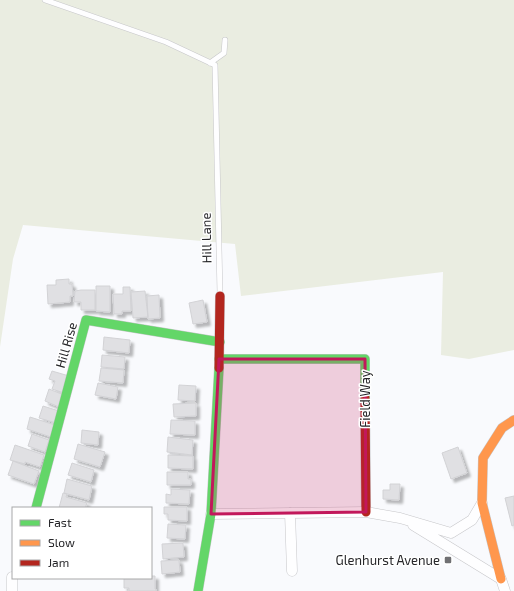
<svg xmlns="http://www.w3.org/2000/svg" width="514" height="591" viewBox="0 0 514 591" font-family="'Exo 2',sans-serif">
	<defs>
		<filter id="shadow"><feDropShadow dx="3.5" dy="3.5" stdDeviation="1" flood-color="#0004"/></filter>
	</defs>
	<rect width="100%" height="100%" fill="#f9fafd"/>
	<path fill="#eaede1" d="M0 0H514V350L469 359 441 355 443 272 241 296 235 244 23 225 13 259 0 347Z"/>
	<path fill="#e0e0e3" stroke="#d2d2d5" filter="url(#shadow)" d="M69 279V284H72L73 296H70V302L48 304 47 285H56V280Z
		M96 286H110V312L96 311Z
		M123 287H130L131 311H122V314H114L113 294H123Z
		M81 290H95V310H81V302H74L75 291Z
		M145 291 148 317 133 318 131 292Z
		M159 295 160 318 148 319 147 296Z
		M203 300 207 322 193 324 189 303Z
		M104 337 130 340 129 353 103 350Z
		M102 355 125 357 124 369 101 367Z
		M101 368 124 370 123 383 99 381Z
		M52 371 69 376 64 393 52 389 55 381 49 379Z
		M98 383 118 387 116 399 95 395Z
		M179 385 196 386 195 401 178 400Z
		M49 389 64 395 59 407 45 401Z
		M196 403V416L174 417 173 404Z
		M43 406 59 411 56 423 39 418Z
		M30 417 55 425 51 437 27 429Z
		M171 420 195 421V435L170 434Z
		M82 430 99 432 98 445 81 443Z
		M32 434 49 440 45 452 28 446Z
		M168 437 193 440 192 455 167 452Z
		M78 444 105 452 100 467 74 459Z
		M15 445 44 455 40 467 25 462V464L10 460Z
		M458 447 467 473 451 479 442 453Z
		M168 455 193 456V469L168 468Z
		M13 461 39 471 34 484 8 475Z
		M72 463 94 470 91 482 68 475Z
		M167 472H188V479H191V485H167Z
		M67 479 92 486 89 500 64 493Z
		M390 484H400L399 500 383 499V490H390Z
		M171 489 190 490 189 504 166 503V494L171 495Z
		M63 493 67 494 66 497 87 503 85 508H59Z
		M514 496V525L512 526 505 498Z
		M164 507H187V521L168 520V514H164Z
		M168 524 186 525 185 539 167 538Z
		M183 543 184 557 163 559 162 544Z
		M179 560 180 572 162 574 161 561Z
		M151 576H155V589H156V591H129V588H124V578H151Z"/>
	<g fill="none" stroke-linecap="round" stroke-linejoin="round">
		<defs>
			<path id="lane" d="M45 0 166 42 215 65 220 294
				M210 63 224 53 225 40"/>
			<path id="street" d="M290 513 292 571
				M211 514 366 512 400 518 451 533 472 520 482 503
				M413 525 501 579 505 591
				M12 591V577"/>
			<path id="fast" d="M219 359H365V398
				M36 508 86 320 220 342
				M198 591 211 514 219 368"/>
			<path id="slow" d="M501 579 482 503 483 458 502 428 514 420"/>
			<path id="jam" d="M219 368 220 296
				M365 398 366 512"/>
		</defs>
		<use href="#lane" stroke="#c7c7ca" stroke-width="6"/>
		<use href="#street" stroke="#c7c7ca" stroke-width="11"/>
		<use href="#fast" stroke="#c7c7ca" stroke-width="10"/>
		<use href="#slow" stroke="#c7c7ca" stroke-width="10"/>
		<use href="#jam" stroke="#c7c7ca" stroke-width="10"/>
		<use href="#lane" stroke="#fefeff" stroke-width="5"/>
		<use href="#street" stroke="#fefeff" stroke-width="10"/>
		<use href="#fast" stroke="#63d668" stroke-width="9"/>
		<use href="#slow" stroke="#ff974d" stroke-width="9"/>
		<use href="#jam" stroke="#b3261e" stroke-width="9"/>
	</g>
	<path fill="#c2185b" fill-opacity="0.2" stroke="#c2185b" stroke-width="3" stroke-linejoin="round" d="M219 359H365L366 512 211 514Z"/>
	<rect fill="#707073" stroke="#fff" stroke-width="1.5" x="444" y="556" width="8" height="8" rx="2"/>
	<g text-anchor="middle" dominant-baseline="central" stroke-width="3" stroke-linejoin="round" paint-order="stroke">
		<g font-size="13" fill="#262629" stroke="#fff">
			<text transform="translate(206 238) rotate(-91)">Hill Lane</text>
			<text transform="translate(66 345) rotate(-74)">Hill Rise</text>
			<text transform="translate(365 399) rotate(-90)">Field Way</text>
		</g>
		<g font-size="13" fill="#262629" stroke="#fff" text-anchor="end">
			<text x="440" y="560">Glenhurst Avenue</text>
		</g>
	</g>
	<rect x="12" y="507" width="140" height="72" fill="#ffffff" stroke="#a8a8a9"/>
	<rect x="20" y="520" width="20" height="6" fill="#63d668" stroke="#a8a8a9"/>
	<text x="48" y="527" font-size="12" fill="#262629">Fast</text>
	<rect x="20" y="540" width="20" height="6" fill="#ff974d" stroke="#a8a8a9"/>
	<text x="48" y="547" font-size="12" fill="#262629">Slow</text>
	<rect x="20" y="560" width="20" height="6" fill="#b3261e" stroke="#a8a8a9"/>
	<text x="48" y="567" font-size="12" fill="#262629">Jam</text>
</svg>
